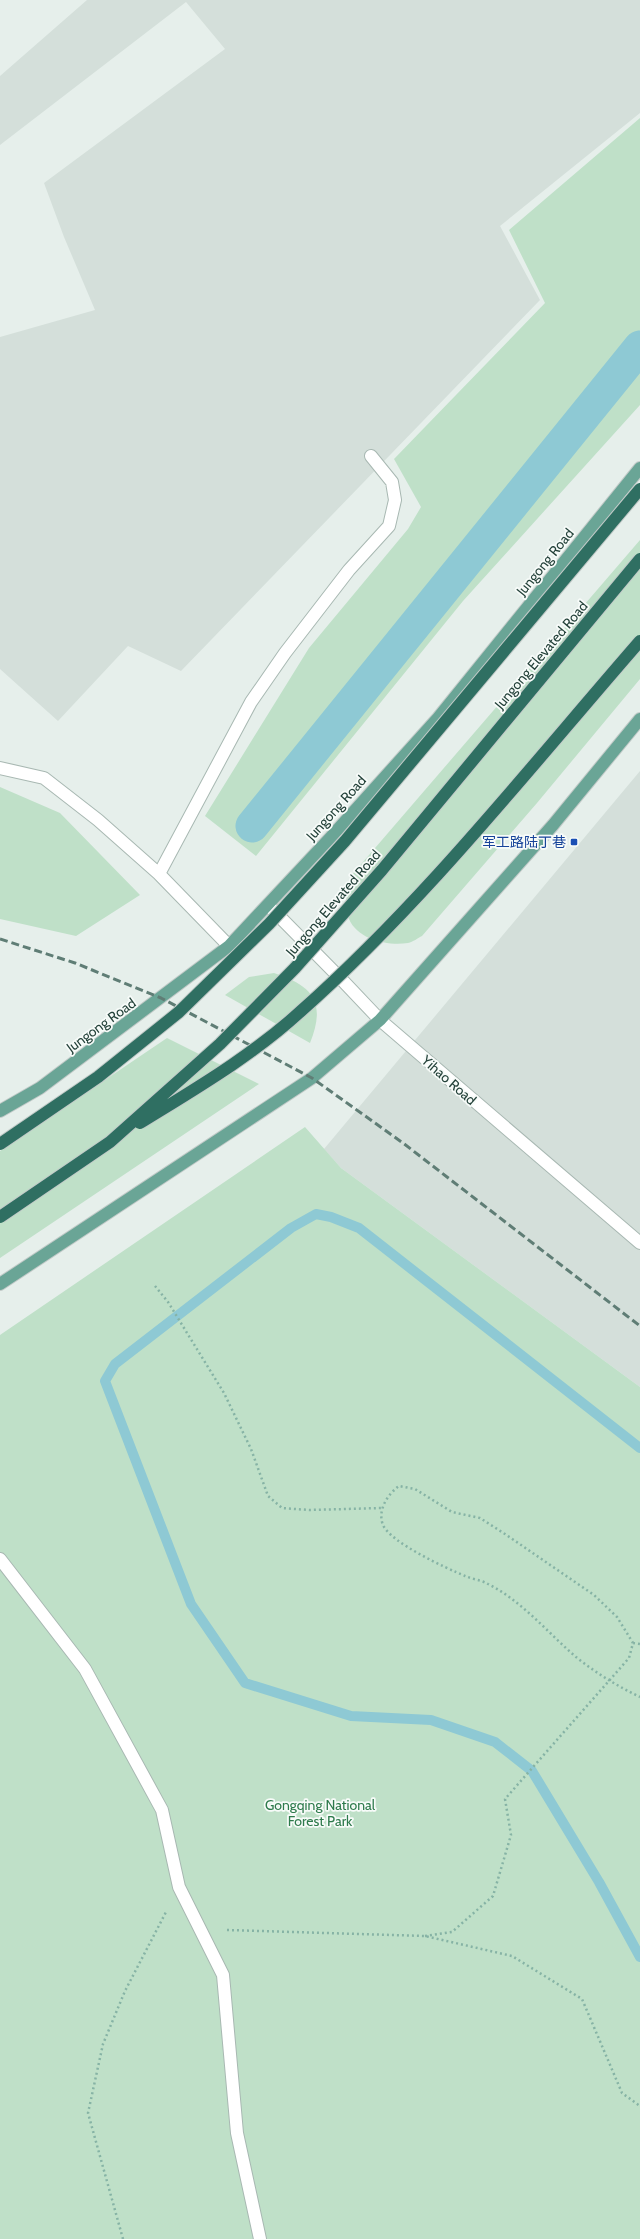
<svg xmlns="http://www.w3.org/2000/svg" width="640" height="2239" viewBox="0 0 640 2239" font-family="Cabin,'Noto Sans SC',sans-serif">
	<rect width="100%" height="100%" fill="#e6efeb"/>
	<path fill="#d4dfda" d="M87 0H640V113L500 226 540 300 181 671 128 646 58 721 0 669V337L95 310 64 237 44 183 225 49 186 2 0 145V76Z
		M640 771V1387L341 1168 324 1149Z"/>
	<path fill="#bfe0c8" d="M640 118V405L463 601 256 856 205 816 309 648 408 529 421 507 394 459 545 303 509 230Z
		M640 540V679L537 803 422 936C418 938 413 942 408 943 388 946 358 940 349 919 343 906 348 888 351 876Z
		M0 787 60 813 140 895 76 936 0 919Z
		M274 973C314 986 326 1003 310 1043L225 995 249 977Z
		M167 1038 259 1084 0 1258V1151Z
		M305 1127 341 1168 640 1387V2239H0V1335Z"/>
	<g fill="none" stroke-linecap="round" stroke-linejoin="round">
		<path stroke="#8ec9d4" stroke-width="10" d="M640 1448 359 1228 331 1217 316 1214 291 1228 115 1364 105 1381 191 1604 245 1683 351 1716 431 1720 495 1742 532 1771 599 1882 640 1957"/>
		<path stroke="#8ec9d4" stroke-width="33" d="M252 826 640 347"/>
		<defs>
			<path id="minor" d="M0 768 44 778 98 820 159 874 229 946
				M159 874 251 702 285 653 349 570 389 526 395 500 392 482 371 456
				M268 905 344 982 380 1020 640 1243
				M0 1559 85 1669 162 1810 179 1887 223 1975 237 2133 260 2239"/>
			<path id="major" d="M0 1111 40 1088 229 946 330 838 438 718 640 468
				M0 1284 312 1078 380 1020 553 825 640 719"/>
		</defs>
		<use href="#minor" stroke="#a8b8b2" stroke-width="14"/>
		<use href="#major" stroke="#c2cac8" stroke-width="14"/>
		<path stroke="#86b3a5" stroke-width="2.5" stroke-dasharray="2 3" stroke-linecap="butt" d="M155 1286 168 1302 224 1393 251 1449 268 1496 282 1508 309 1510 382 1508
			M633 1643 640 1644
			M227 1930 425 1936 512 1956 582 1999 622 2093 640 2106
			M425 1936 452 1932 493 1896 511 1835 505 1799 629 1658 633 1643 617 1617 594 1595 505 1534 480 1518 452 1512 415 1489 399 1486C388 1494 377 1510 383 1525 391 1543 446 1568 465 1576 472 1579 481 1580 488 1584 522 1601 547 1632 576 1657 596 1673 617 1686 640 1697
			M123 2239 88 2113 103 2044 125 1991 166 1912"/>
		<use href="#minor" stroke="#fff" stroke-width="12"/>
		<use href="#major" stroke="#6aa596" stroke-width="12"/>
		<path stroke="#5f7d75" stroke-width="3" stroke-dasharray="8 4" stroke-linecap="butt" d="M0 939 75 963 161 998 312 1078 403 1143 640 1326"/>
		<defs>
			<path id="highway-bridge" d="M140 1123C195 1089 252 1056 301 1011 425 901 531 766 640 641
				M0 1144 98 1077 179 1012 269 924 345 841 640 489
				M0 1217 110 1142 220 1044 295 968 382 870 640 559"/>
		</defs>
		<use href="#highway-bridge" stroke="#c2cac8" stroke-width="14" stroke-linecap="butt"/>
		<use href="#highway-bridge" stroke="#2f6f62" stroke-width="12"/>
	</g>
	<rect fill="#1a4fb4" stroke="#f7fbf9" stroke-width="1.5" x="570" y="838" width="8" height="8" rx="2"/>
	<g text-anchor="middle" dominant-baseline="central" stroke-width="3.5" stroke-linejoin="round" paint-order="stroke">
		<g font-size="14" fill="#24423a" stroke="#f7fbf9">
			<text transform="translate(545 562) rotate(-51)">Jungong Road</text>
			<text transform="translate(541 655) rotate(-50)">Jungong Elevated Road</text>
			<text transform="translate(336 808) rotate(-48)">Jungong Road</text>
			<text transform="translate(333 903) rotate(-49)">Jungong Elevated Road</text>
			<text transform="translate(101 1025) rotate(-36)">Jungong Road</text>
			<text transform="translate(449 1080) rotate(41)">Yihao Road</text>
		</g>
		<g font-size="14" fill="#164399" stroke="#f7fbf9" text-anchor="end">
			<text x="566" y="842">军工路陆丁巷</text>
		</g>
		<g font-size="14" fill="#2d7a4b" stroke="#f7fbf9">
			<text x="320" y="1805">Gongqing National<tspan x="320" dy="16">Forest Park</tspan></text>
		</g>
	</g>
</svg>
